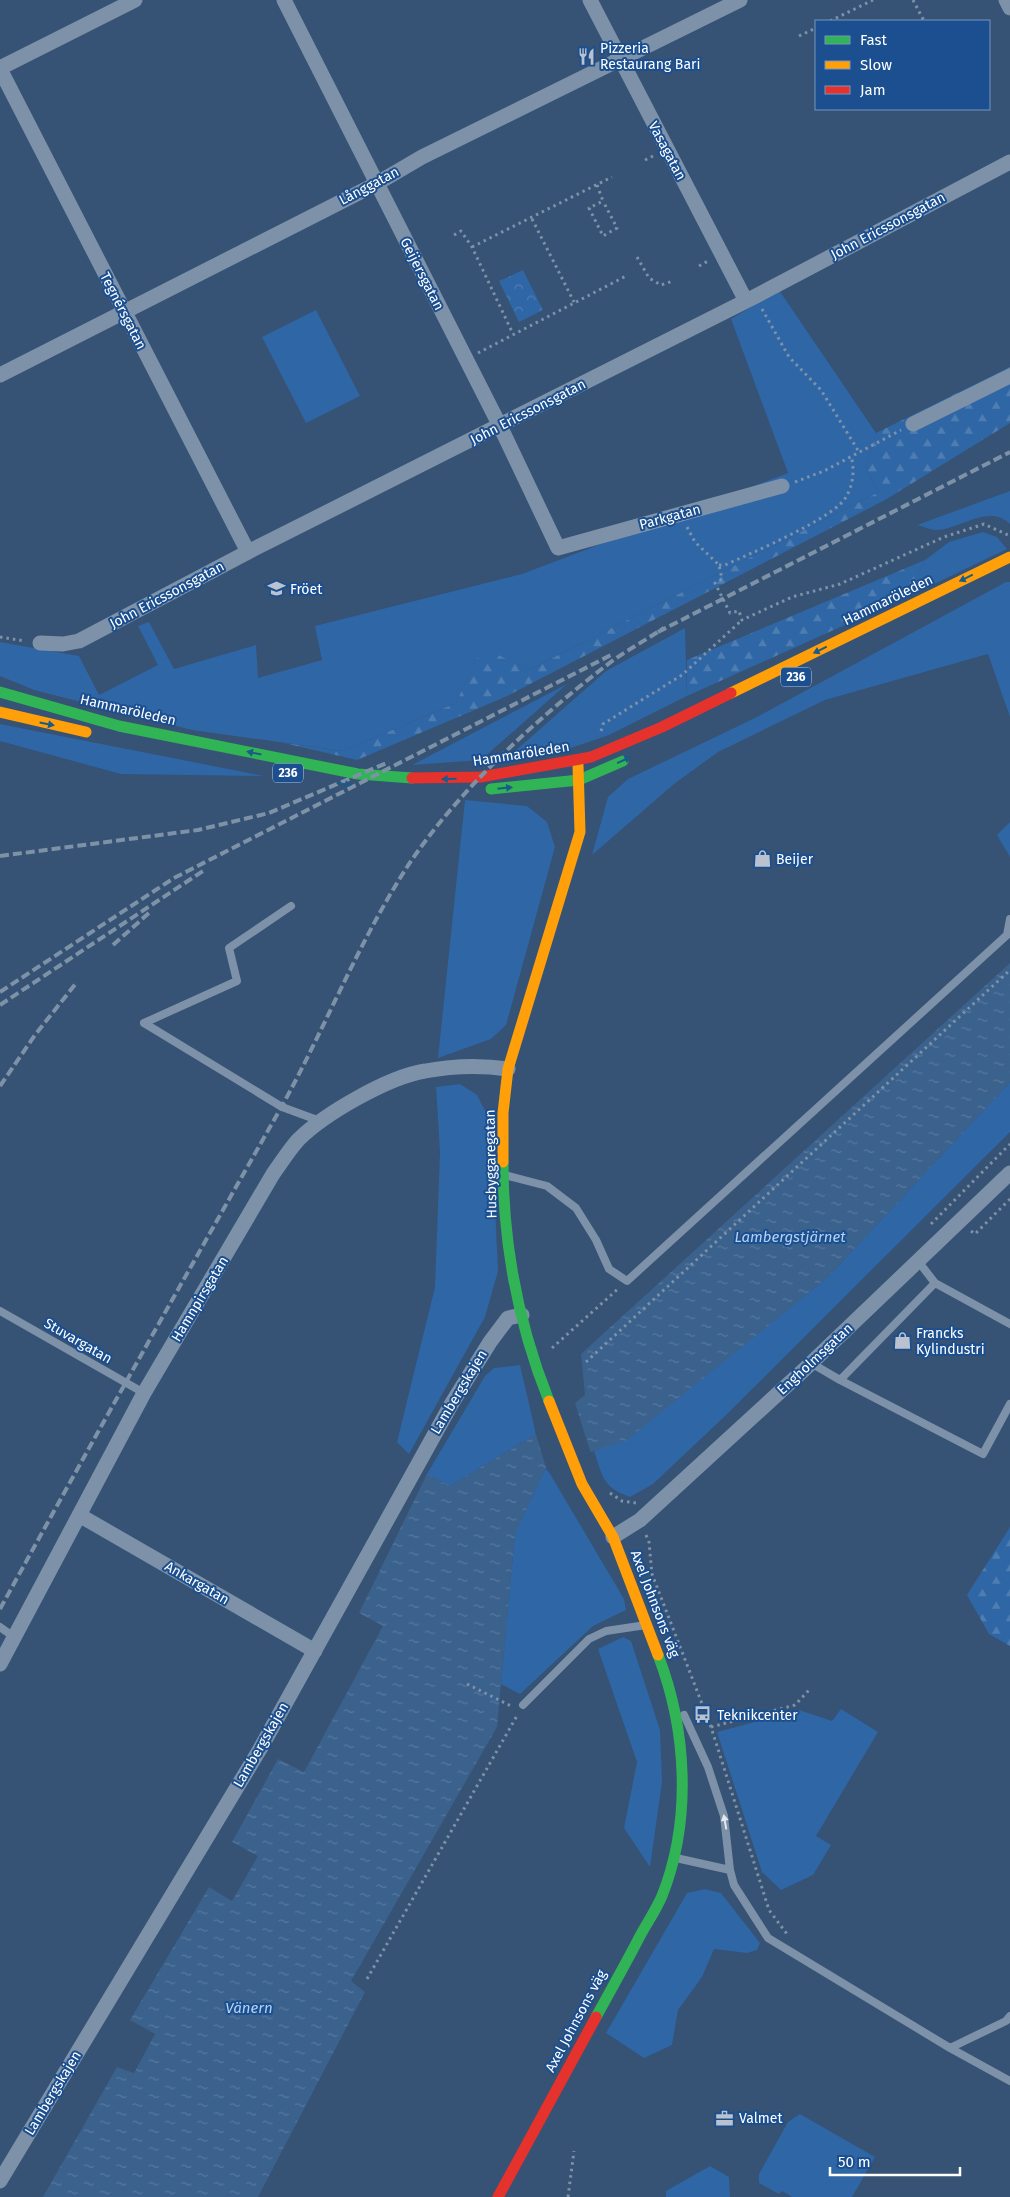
<svg xmlns="http://www.w3.org/2000/svg" width="1010" height="2197" viewBox="0 0 1010 2197" font-family="'Fira Sans',sans-serif">
	<defs>
		<pattern id="forest-firs" width="22" height="20" patternUnits="userSpaceOnUse" patternTransform="scale(1.25)"><rect width="22" height="20" fill="#2f66a5"/><path d="M5 1l3.5 6h-7zM16 11l3.5 6h-7z" fill="#4e7db2"/></pattern>
		<pattern id="park-crowns" width="20" height="18" patternUnits="userSpaceOnUse" patternTransform="scale(1.25)"><rect width="20" height="18" fill="#2f66a5"/><path d="M2 6a3 3 0 1 1 6 0M12 15a3 3 0 1 1 6 0" fill="none" stroke="#4e7db2"/></pattern>
		<pattern id="water-ripples" width="26" height="14" patternUnits="userSpaceOnUse" patternTransform="scale(1.25)"><rect width="26" height="14" fill="#3b618d"/><path d="M2 4q2-2 4 0t4 0M15 11q2-2 4 0t4 0" fill="none" stroke="#58799e"/></pattern>
	</defs>
	<rect width="100%" height="100%" fill="#365274"/>
	<path fill="#2f66a5" d="M779 290 876 433 866 470 879 492 529 670 482 648 456 703 343 751 192 730 34 690 0 676V642L79 656 99 695 158 665 138 626 149 622 174 669 256 645 258 678 322 660 315 626 522 574 788 473 731 319Z
		M316 310 360 396 306 423 262 337Z
		M1010 491V524C989 503 959 530 936 530 930 530 923 526 917 525Z
		M983 532 997 537 1007 549 907 597 925 560 949 542Z
		M1006 582H1010V717L988 654 825 700 718 752 674 784 592 855 608 797 628 779 757 717Z
		M685 628 687 696 609 735 550 755 506 759 606 671Z
		M567 684 481 760 412 765Z
		M0 724 264 776 121 774 0 741Z
		M465 800 527 806 547 822 555 847 506 1025 491 1039 438 1058Z
		M1010 822V857L997 835Z
		M1010 1082V1132L724 1417 653 1484 630 1497C602 1487 603 1477 594 1451L627 1439 828 1277Z
		M460 1084 477 1095 491 1122 498 1271 485 1317 409 1454 397 1442 435 1287 440 1152 436 1087Z
		M520 1365 536 1434 450 1486 427 1474 485 1376 494 1368Z
		M546 1467 624 1599 626 1610 593 1626 520 1694 501 1684 515 1533Z
		M623 1637 631 1641 660 1730 662 1782 650 1867 624 1828 637 1762 598 1649Z
		M841 1709 878 1732 816 1836 831 1845 813 1875 781 1890 762 1872 717 1732 799 1710 832 1721Z
		M705 1889 721 1893 760 1943 757 1950 747 1953 714 1949 702 1977 678 2010 672 2045 644 2058 606 2033 687 1893Z
		M800 2114 875 2157 852 2197H792L782 2191 779 2194 759 2183V2174L788 2122Z
		M710 2166 729 2177 730 2197H666V2191Z"/>
	<path fill="url(#forest-firs)" d="M1010 367V423L885 500 505 697 357 760 284 743 343 751 456 703 482 647 529 670 879 492 866 470 876 433Z
		M925 560 907 597 687 696V660Z
		M1010 1527V1646L989 1634 967 1595Z"/>
	<path fill="url(#park-crowns)" d="M523 270 543 310 519 322 499 281Z"/>
	<path fill="url(#water-ripples)" d="M1010 963V1082L828 1277 627 1440 546 1467 515 1534 497 1727 351 1981 365 1992 258 2197H43L117 2067 134 2073 155 2034 130 2020 209 1887 232 1901 258 1856 232 1842 278 1759 304 1772 383 1626 359 1613 427 1474 450 1486 536 1434 585 1395 581 1354Z"/>
	<path fill="#365274" d="M574 1400 591 1454 547 1471 535 1431Z"/>
	<g fill="none" stroke-linecap="round" stroke-linejoin="round">
		<path stroke="#7d92a8" stroke-width="3" stroke-dasharray="2.5 4" stroke-linecap="butt" d="M913 0 924 21
			M830 21 873 0
			M799 36 816 28
			M645 160 653 156
			M597 185 603 201 589 208 603 236 617 228 603 201
			M532 219 574 302
			M454 235 461 231 472 247 513 334
			M472 247 612 177
			M637 257 649 278 661 285 673 281
			M699 266 708 261
			M762 309 789 357 821 390 859 452
			M478 353 628 275
			M795 482 824 471 901 430
			M687 527 695 542 719 565 722 579 715 583 730 613 739 611 742 620 792 597 840 584 944 537 984 524 1010 536
			M719 565H725C749 554 835 518 846 497 853 485 855 470 851 456
			M0 637 25 641
			M601 731 603 724 682 675 742 620
			M931 1224 1010 1144
			M971 1231 975 1234 1010 1199
			M552 1348 619 1288
			M586 1362 1010 970
			M610 1493 622 1501 636 1503
			M646 1535 649 1542 652 1574 711 1727 769 1910 787 1934
			M467 1684 511 1706
			M711 1727 795 1705 810 1689
			M367 1979 518 1714
			M568 2197 574 2151"/>
		<path stroke="#7d92a8" stroke-width="8" d="M144 1023 237 981 229 948 291 906
			M144 1023 282 1107 320 1121
			M505 1175 547 1186 576 1208 596 1240 609 1269 627 1281 1007 935 1010 919
			M935 1283 1010 1324
			M0 1311 144 1393
			M811 1363 840 1380 935 1283 918 1261
			M840 1380 983 1454 1010 1404
			M0 1627 14 1637
			M523 1705 589 1639 606 1631 646 1625
			M684 1715 708 1767 724 1816 730 1870 734 1885 768 1938 950 2048 1010 2081
			M676 1858 730 1870
			M950 2048 1006 2021 1010 2016"/>
		<path stroke="#7d92a8" stroke-width="15" d="M284 0 500 426 558 548 782 486
			M590 0 746 301
			M1006 0 1010 8
			M0 68 135 0
			M0 69 248 552
			M0 375 376 184 422 157 740 0
			M913 424 1010 376
			M40 643 63 644 79 641 248 552 756 296 1010 162
			M79 1515 315 1651
			M613 1537 640 1520 807 1367 1010 1173
			M0 1664 144 1393 273 1174C281 1163 289 1150 298 1140 324 1114 388 1077 425 1071 452 1066 481 1065 508 1069
			M0 2181 260 1749 452 1403 490 1342 508 1318 522 1315"/>
		<path stroke="#30b455" stroke-width="11" d="M0 692 119 726 358 774 412 778
			M491 789 579 780 623 761
			M503 1162C503 1243 519 1326 549 1401
			M596 2017C611 1990 626 1963 640 1936 647 1923 656 1910 662 1896 692 1820 687 1730 658 1655"/>
		<path stroke="#ff9f0a" stroke-width="11" d="M731 693 1010 557
			M0 712 86 732
			M503 1162V1113L508 1069 580 832 578 765
			M549 1401 582 1484 613 1537 658 1655"/>
		<path stroke="#e5322d" stroke-width="11" d="M412 778 481 777 591 757 662 727 731 693
			M498 2197 596 2017"/>
		<path stroke="#7e92a7" stroke-width="4" stroke-dasharray="9 4" stroke-linecap="butt" d="M658 632 1010 452
			M0 856 198 830 269 813 389 762
			M113 945 149 913
			M0 992 174 878 611 655
			M0 1005 206 869
			M0 1086 35 1035 77 982
			M0 1609C90 1445 182 1282 274 1120 322 1037 356 945 409 864 458 791 534 721 603 668 622 653 644 641 664 628"/>
	</g>
	<defs><path id="oneway-solid" d="M-6-.8H1V-3.2L6.5 0L1 3.2V.8H-6Z" transform="scale(1.25)"/></defs>
	<g fill="#1d5989">
		<use href="#oneway-solid" transform="translate(966 578) rotate(154)"/>
		<use href="#oneway-solid" transform="translate(820 650) rotate(154)"/>
		<use href="#oneway-solid" transform="translate(47 724) rotate(11)"/>
		<use href="#oneway-solid" transform="translate(254 753) rotate(-168)"/>
		<use href="#oneway-solid" transform="translate(624 760) rotate(-24)"/>
		<use href="#oneway-solid" transform="translate(449 779) rotate(178)"/>
		<use href="#oneway-solid" transform="translate(344 784) rotate(7)"/>
		<use href="#oneway-solid" transform="translate(505 788) rotate(-6)"/>
	</g>
	<use fill="#e5e9ee" href="#oneway-solid" transform="translate(725 1822) rotate(-100)"/>
	<defs>
		<symbol id="restaurant-bare" viewBox="-9 -9 18 18"><path d="M-5-6h1v4h1v-4h1v4h1v-4h1v5L-1.5 .5V6h-2V.5L-5-1ZM5-6V6H3V1.5H1.5Q1.5-4 5-6Z" fill="#b9c2ce" stroke="#1b4f8f" stroke-width="2.5" paint-order="stroke"/></symbol>
		<symbol id="school-bare" viewBox="-9 -9 18 18"><path d="M0-5L7-2L0 1L-7-2ZM-4 1L0 2.5L4 1V4Q0 6-4 4Z" fill="#b9c2ce" stroke="#1b4f8f" stroke-width="2.5" paint-order="stroke"/></symbol>
		<symbol id="shop-bare" viewBox="-9 -9 18 18"><path d="M-5-2.5h2.3a2.7 3.5 0 0 1 5.4 0H5L5.5 6h-11ZM-1.5-2.5h3a1.5 2.3 0 0 0-3 0Z" fill="#b9c2ce" stroke="#1b4f8f" stroke-width="2.5" paint-order="stroke"/></symbol>
		<symbol id="bus-bare" viewBox="-9 -9 18 18"><path d="M-5-6H5V4H4V6H2V4H-2V6H-4V4H-5ZM-3.5-4V0h7V-4ZM-3.5 1.2v1.5H-2V1.2ZM2 1.2v1.5H3.5V1.2Z" fill="#b9c2ce" stroke="#1b4f8f" stroke-width="2.5" paint-order="stroke"/></symbol>
		<symbol id="office-bare" viewBox="-9 -9 18 18"><path d="M-6-3h4V-5.5h4V-3h4V5H-6ZM-1-4.5V-3h2v-1.5ZM-6 0V1H6V0Z" fill="#b9c2ce" stroke="#1b4f8f" stroke-width="2.5" paint-order="stroke"/></symbol>
	</defs>
	<g fill-rule="evenodd">
		<use href="#restaurant-bare" x="574" y="44" width="25" height="25"/>
		<use href="#school-bare" x="264" y="576" width="25" height="25"/>
		<use href="#shop-bare" x="750" y="846" width="25" height="25"/>
		<use href="#shop-bare" x="890" y="1328" width="25" height="25"/>
		<use href="#bus-bare" x="690" y="1702" width="25" height="25"/>
		<use href="#office-bare" x="712" y="2106" width="25" height="25"/>
	</g>
	<g text-anchor="middle" dominant-baseline="central" stroke-width="4" stroke-linejoin="round" paint-order="stroke">
		<g fill="#1b4f8f" stroke="#bbcadd" stroke-width="1">
			<rect x="781" y="667.5" width="30" height="19" rx="4"/>
			<rect x="273" y="763.5" width="30" height="19" rx="4"/>
		</g>
		<g font-size="12" font-weight="bold" fill="#fff">
			<text x="796" y="677">236</text>
			<text x="288" y="773">236</text>
		</g>
		<g font-size="14" fill="#fff" stroke="#1b4f8f" text-anchor="start">
			<text x="600" y="48">Pizzeria<tspan x="600" dy="16">Restaurang Bari</tspan></text>
			<text x="290" y="589">Fröet</text>
			<text x="776" y="859">Beijer</text>
			<text x="916" y="1333">Francks<tspan x="916" dy="16">Kylindustri</tspan></text>
			<text x="717" y="1715">Teknikcenter</text>
			<text x="739" y="2118">Valmet</text>
		</g>
		<g font-size="14" fill="#fff" stroke="#1b4f8f">
			<text transform="translate(667 151) rotate(62)">Vasagatan</text>
			<text transform="translate(369 186) rotate(-28)">Långgatan</text>
			<text transform="translate(888 226) rotate(-28)">John Ericssonsgatan</text>
			<text transform="translate(422 274) rotate(63)">Geijersgatan</text>
			<text transform="translate(123 311) rotate(63)">Tegnérsgatan</text>
			<text transform="translate(528 412) rotate(-27)">John Ericssonsgatan</text>
			<text transform="translate(670 517) rotate(-15)">Parkgatan</text>
			<text transform="translate(167 595) rotate(-28)">John Ericssonsgatan</text>
			<text transform="translate(888 600) rotate(-26)">Hammaröleden</text>
			<text transform="translate(128 710) rotate(13)">Hammaröleden</text>
			<text transform="translate(521 754) rotate(-9)">Hammaröleden</text>
			<text transform="translate(491 1164) rotate(-91)">Husbyggaregatan</text>
			<text transform="translate(200 1299) rotate(-59)">Hamnpirsgatan</text>
			<text transform="translate(78 1341) rotate(30)">Stuvargatan</text>
			<text transform="translate(815 1359) rotate(-43)">Engholmsgatan</text>
			<text transform="translate(459 1392) rotate(-59)">Lambergskajen</text>
			<text transform="translate(197 1583) rotate(30)">Ankargatan</text>
			<text transform="translate(655 1604) rotate(69)">Axel Johnsons väg</text>
			<text transform="translate(261 1745) rotate(-60)">Lambergskajen</text>
			<text transform="translate(576 2021) rotate(-62)">Axel Johnsons väg</text>
			<text transform="translate(53 2093) rotate(-59)">Lambergskajen</text>
		</g>
		<g font-size="15" font-style="italic" fill="#b5d3f5" stroke="#1b4f8f">
			<text x="790" y="1237">Lambergstjärnet</text>
			<text x="249" y="2008">Vänern</text>
		</g>
	</g>
	<rect x="815" y="20" width="175" height="90" fill="#1b4f8f" stroke="#7695bc"/>
	<rect x="825" y="36" width="25" height="8" fill="#30b455" stroke="#7695bc"/>
	<text x="860" y="45" font-size="15" fill="#ffffff">Fast</text>
	<rect x="825" y="61" width="25" height="8" fill="#ff9f0a" stroke="#7695bc"/>
	<text x="860" y="70" font-size="15" fill="#ffffff">Slow</text>
	<rect x="825" y="86" width="25" height="8" fill="#e5322d" stroke="#7695bc"/>
	<text x="860" y="95" font-size="15" fill="#ffffff">Jam</text>
	<path d="M830 2167v8h130v-8" fill="none" stroke="#ffffff" stroke-width="2.5"/>
	<text x="838" y="2167" font-size="15" fill="#ffffff" stroke="#1b4f8f" stroke-width="4" paint-order="stroke">50 m</text>
</svg>
